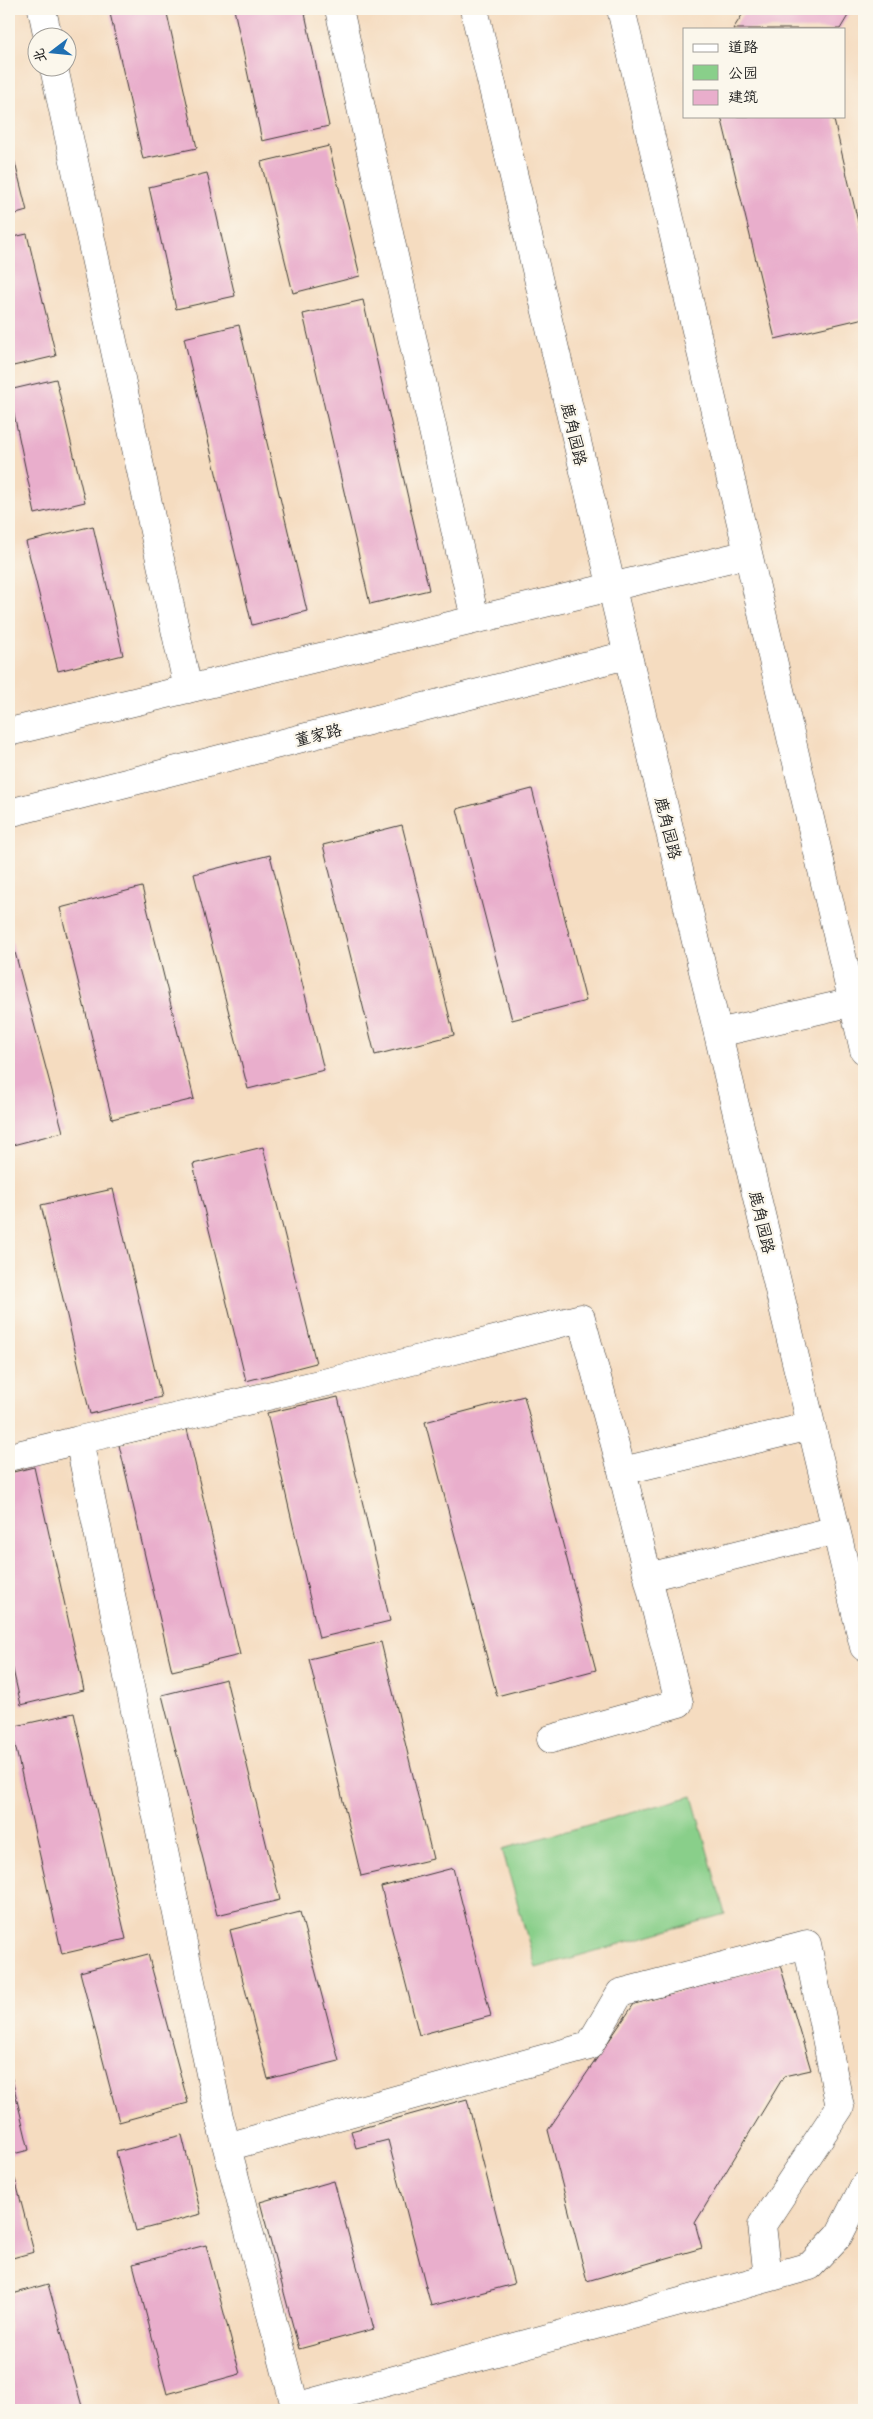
<svg xmlns="http://www.w3.org/2000/svg" width="873" height="2419" viewBox="0 0 873 2419" font-family="Mali,'LXGW WenKai TC',sans-serif">
	<rect width="100%" height="100%" fill="#fbf7ec"/>
	<filter id="ink" filterUnits="userSpaceOnUse"><feTurbulence type="fractalNoise" baseFrequency=".02" numOctaves="2"/><feDisplacementMap in="SourceGraphic" scale="10" xChannelSelector="R" yChannelSelector="G"/><feConvolveMatrix kernelMatrix="1 2 1 2 8 2 1 2 1" color-interpolation-filters="sRGB"/></filter>
	<filter id="wash" filterUnits="userSpaceOnUse"><feTurbulence type="fractalNoise" baseFrequency=".0096" numOctaves="4" result="noise"/><feDisplacementMap in="SourceGraphic" scale="20" xChannelSelector="R" yChannelSelector="G"/><feGaussianBlur stdDeviation="1.12" result="paint"/><feColorMatrix in="noise" values="0 0 0 0 0 0 0 0 0 0 0 0 0 0 0 0 0 1.4 0 .05"/><feComposite in="paint" operator="in"/></filter>
	<g filter="url(#wash)">
		<rect width="100%" height="100%" fill="#f5dcc0"/>
		<path fill="#89cf8a" stroke="#527653" d="M692 1796 725 1914 536 1968 502 1849Z"/>
		<g id="blocks">
			<path fill="#e9aecc" d="M109 9H166L197 148 143 159Z
				M234 9H304L329 126 262 141Z
				M746 9H864V10L849 14 840 29H733Z
				M721 116H833L864 247V318L775 339Z
				M9 139 27 211 9 216Z
				M329 146 360 276 293 293 261 162Z
				M207 173 235 296 176 309 149 187Z
				M27 234 56 356 9 367V238Z
				M363 300 429 590 370 604 303 314Z
				M239 325 307 611 252 625 184 338Z
				M56 379 85 502 35 514 9 390Z
				M93 526 123 655 58 671 26 542Z
				M532 789 586 1001 512 1020 457 809Z
				M402 825 454 1035 375 1055 323 845Z
				M270 855 324 1070 248 1089 194 874Z
				M142 887 194 1099 112 1119 60 908Z
				M9 930 63 1132 9 1146Z
				M263 1147 316 1363 246 1381 193 1164Z
				M113 1189 161 1397 90 1414 41 1205Z
				M524 1396 596 1670 497 1696 425 1422Z
				M338 1397 390 1621 319 1638 267 1413Z
				M187 1429 240 1655 172 1671 119 1445Z
				M34 1467 84 1690 21 1705 9 1652V1473Z
				M381 1642 433 1859 361 1876 309 1659Z
				M226 1679 280 1900 217 1915 162 1695Z
				M74 1713 126 1939 62 1954 11 1727Z
				M453 1868 491 2016 419 2035 381 1887Z
				M300 1912 339 2061 268 2079 230 1930Z
				M148 1954 188 2103 119 2122 80 1972Z
				M780 1965 811 2070 784 2076 695 2223 702 2248 587 2281 548 2130 634 2004Z
				M9 2067 29 2150 9 2155Z
				M467 2099 514 2284 431 2306 388 2140 356 2148 351 2131Z
				M182 2135 201 2214 136 2231 116 2152Z
				M15 2179 34 2252 9 2259V2180Z
				M334 2181 374 2329 299 2349 260 2202Z
				M206 2245 240 2374 167 2394 133 2264Z
				M48 2284 83 2410H9V2295Z"/>
		</g>
	</g>
	<g filter="url(#ink)">
		<use href="#blocks" fill-opacity="0" stroke="#3d3935" stroke-width="1"/>
		<g fill="none" stroke-linecap="round" stroke-linejoin="round">
			<defs>
				<path id="minor" d="M42 9 48 38
					M339 9 475 619
					M474 9 864 1647
					M621 9 864 1050
					M54 68 188 689
					M9 732 748 554
					M9 813 627 655
					M718 1033 853 1002
					M811 1426 622 1471 648 1577 836 1530
					M9 1457 79 1440
					M551 1739 679 1703 648 1577
					M227 2147 589 2046 620 1993 807 1944 840 2107 762 2225 768 2278 810 2266 839 2235 864 2186
					M295 2407 768 2278
					M296 2410 219 2117 79 1440 349 1377 581 1318 622 1471"/>
			</defs>
			<use href="#minor" stroke="#3d3935" stroke-width="29"/>
			<use href="#minor" stroke="#fff" stroke-width="28"/>
		</g>
	</g>
	<g text-anchor="middle" dominant-baseline="central" stroke-width="4.5" stroke-linejoin="round" paint-order="stroke">
		<g font-size="16" fill="#1c1c1c" stroke="#fbf7ec">
			<text transform="translate(575 434) rotate(77)">鹿角园路</text>
			<text transform="translate(318 734) rotate(-14)">董家路</text>
			<text transform="translate(669 828) rotate(76)">鹿角园路</text>
			<text transform="translate(763 1222) rotate(77)">鹿角园路</text>
		</g>
	</g>
	<rect width="873" height="2419" fill="none" stroke="#fbf7ec" stroke-width="30"/>
	<rect x="683" y="28" width="162" height="90" fill="#fbf7ec" stroke="#a29f99"/>
	<rect x="693" y="44" width="25" height="8" fill="#ffffff" stroke="#a29f99"/>
	<text x="728" y="52" font-size="15" fill="#1c1c1c">道路</text>
	<rect x="693" y="65" width="25" height="15" fill="#89cf8a" stroke="#a29f99"/>
	<text x="728" y="78" font-size="15" fill="#1c1c1c">公园</text>
	<rect x="693" y="90" width="25" height="15" fill="#e9aecc" stroke="#a29f99"/>
	<text x="728" y="102" font-size="15" fill="#1c1c1c">建筑</text>
	<g transform="translate(52 52) rotate(254)"><circle r="24" fill="#fbf7ec" stroke="#a29f99"/>
	<path d="M0-4L9 19L0 12L-9 19Z" fill="#1f6fb2"/>
	<text y="-8" font-size="14" font-weight="bold" text-anchor="middle" fill="#1c1c1c">北</text>
	</g>
</svg>
